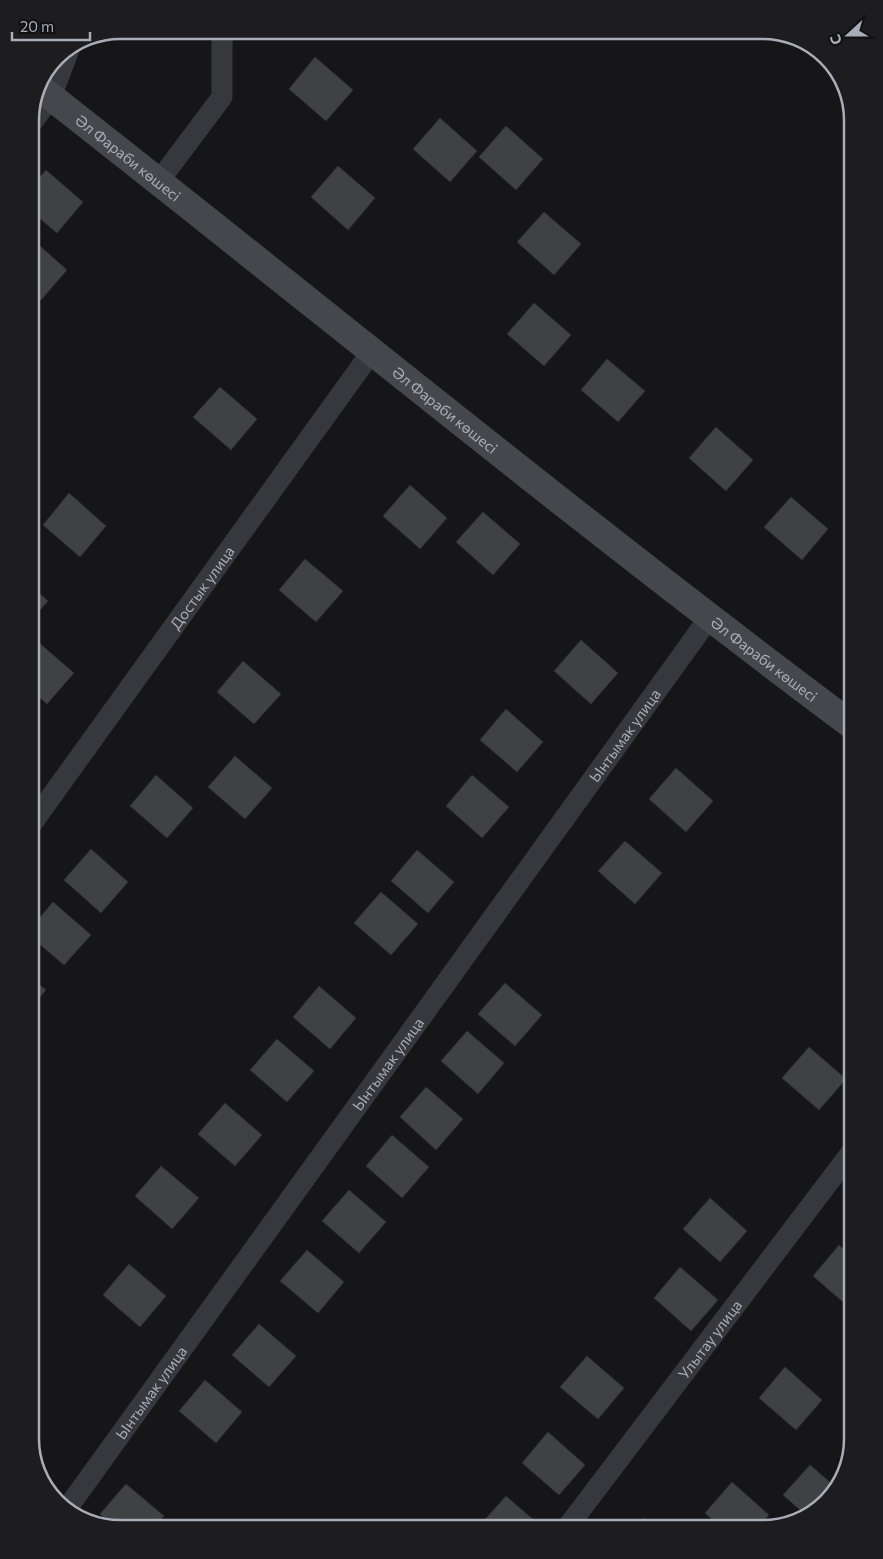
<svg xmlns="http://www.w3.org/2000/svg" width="883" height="1559" viewBox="0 0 883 1559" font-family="Commissioner,sans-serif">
	<rect width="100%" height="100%" fill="#161618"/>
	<path fill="#404145" stroke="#303034" d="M315 57 353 90 326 121 289 89Z
		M440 118 477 151 450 182 413 149Z
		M506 126 543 159 516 190 479 157Z
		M338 166 375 198 348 230 311 197Z
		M46 170 83 202 57 233 30 210V188Z
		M544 212 581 244 554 275 517 242Z
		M30 237 67 270 41 300 30 291Z
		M534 303 571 335 544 366 507 334Z
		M607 359 645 391 618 422 581 390Z
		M220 387 257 419 231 450 193 417Z
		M716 427 753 460 726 491 689 458Z
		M410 485 447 518 420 549 383 516Z
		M69 493 106 526 80 557 43 525Z
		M791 497 828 529 802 560 764 527Z
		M483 512 520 544 493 575 456 542Z
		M305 559 343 591 316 622 279 590Z
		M30 585 48 601 30 621Z
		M581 640 618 673 591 704 554 671Z
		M37 641 74 673 47 704 30 689V649Z
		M243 661 281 694 254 724 217 692Z
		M506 709 543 742 517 772 480 740Z
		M235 756 272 788 245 819 208 787Z
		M676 768 713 801 686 832 649 799Z
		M156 775 193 808 167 838 130 806Z
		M472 775 509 807 482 838 446 806Z
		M625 841 662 873 635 904 598 871Z
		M91 849 128 882 101 913 64 880Z
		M417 850 454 882 428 913 391 881Z
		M381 892 418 924 391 955 354 923Z
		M53 902 91 935 64 965 30 936V929Z
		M30 977 46 990 30 1008Z
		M505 983 542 1015 515 1046 478 1014Z
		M319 986 356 1018 330 1049 293 1017Z
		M467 1031 504 1063 478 1094 441 1061Z
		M277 1039 314 1071 287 1102 250 1070Z
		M809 1047 846 1079 819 1110 782 1078Z
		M426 1087 463 1119 436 1150 400 1117Z
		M225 1103 262 1135 235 1166 198 1134Z
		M392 1135 429 1167 402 1198 366 1166Z
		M161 1166 199 1198 172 1229 135 1196Z
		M349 1190 386 1222 359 1253 322 1221Z
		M710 1198 747 1231 720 1262 683 1229Z
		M839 1245 853 1257V1304L850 1308 813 1276Z
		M307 1250 344 1282 318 1313 280 1281Z
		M129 1264 166 1296 140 1327 103 1295Z
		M680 1267 718 1300 691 1331 654 1298Z
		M259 1324 296 1356 269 1387 232 1355Z
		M587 1356 624 1388 598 1419 560 1387Z
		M785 1367 822 1400 796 1430 759 1398Z
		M205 1380 242 1412 216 1443 179 1411Z
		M548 1432 585 1465 559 1495 522 1463Z
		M810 1465 838 1489 807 1516 783 1495Z
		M732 1482 769 1515 756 1529H723L705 1513Z
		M126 1484 164 1516 153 1529H116L100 1514Z
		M506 1496 543 1528 542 1529H482L479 1526Z
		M644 1518 656 1529H634Z"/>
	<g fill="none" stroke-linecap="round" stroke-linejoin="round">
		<g stroke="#37383d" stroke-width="21">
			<path d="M30 125 51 97 70 47"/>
			<path d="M159 181 222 97V30"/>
			<path id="s1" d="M30 826 373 350"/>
			<path id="s2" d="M66 1510 709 618"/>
			<path id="s3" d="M566 1529 853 1150"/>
		</g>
		<path stroke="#45474d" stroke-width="28" id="s4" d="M41 89C312 301 577 520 853 726"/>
	</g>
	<g text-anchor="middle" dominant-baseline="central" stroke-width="4.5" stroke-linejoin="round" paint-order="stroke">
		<g font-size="15" fill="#a8adb8" stroke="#111113">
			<text stroke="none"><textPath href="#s4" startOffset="111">Әл Фараби көшесі</textPath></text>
			<text stroke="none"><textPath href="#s4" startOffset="516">Әл Фараби көшесі</textPath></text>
			<text stroke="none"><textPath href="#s1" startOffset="294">Достык улица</textPath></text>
			<text stroke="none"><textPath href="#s4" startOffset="921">Әл Фараби көшесі</textPath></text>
			<text stroke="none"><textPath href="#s2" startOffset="955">Ынтымак улица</textPath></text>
			<text stroke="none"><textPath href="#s2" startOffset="550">Ынтымак улица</textPath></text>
			<text stroke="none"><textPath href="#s3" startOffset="238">Улытау улица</textPath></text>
			<text stroke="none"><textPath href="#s2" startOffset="145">Ынтымак улица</textPath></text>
		</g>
	</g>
	<path d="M0 0H883V1559H0ZM120 39H763A81 81 0 0 1 844 120V1439A81 81 0 0 1 763 1520H120A81 81 0 0 1 39 1439V120A81 81 0 0 1 120 39Z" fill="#1d1d20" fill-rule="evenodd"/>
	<path fill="none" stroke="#a8adb8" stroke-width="2.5" d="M120 39H763A81 81 0 0 1 844 120V1439A81 81 0 0 1 763 1520H120A81 81 0 0 1 39 1439V120A81 81 0 0 1 120 39Z"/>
	<g transform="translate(848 35) rotate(249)" stroke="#111113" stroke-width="4" paint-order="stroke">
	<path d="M0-4L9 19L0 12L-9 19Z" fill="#a8adb8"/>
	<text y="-8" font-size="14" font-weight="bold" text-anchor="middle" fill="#a8adb8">С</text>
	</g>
	<path d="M12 32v8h78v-8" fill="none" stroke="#a8adb8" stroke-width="2.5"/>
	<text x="20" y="32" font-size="15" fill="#a8adb8" stroke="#111113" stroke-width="4" paint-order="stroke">20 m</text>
</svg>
